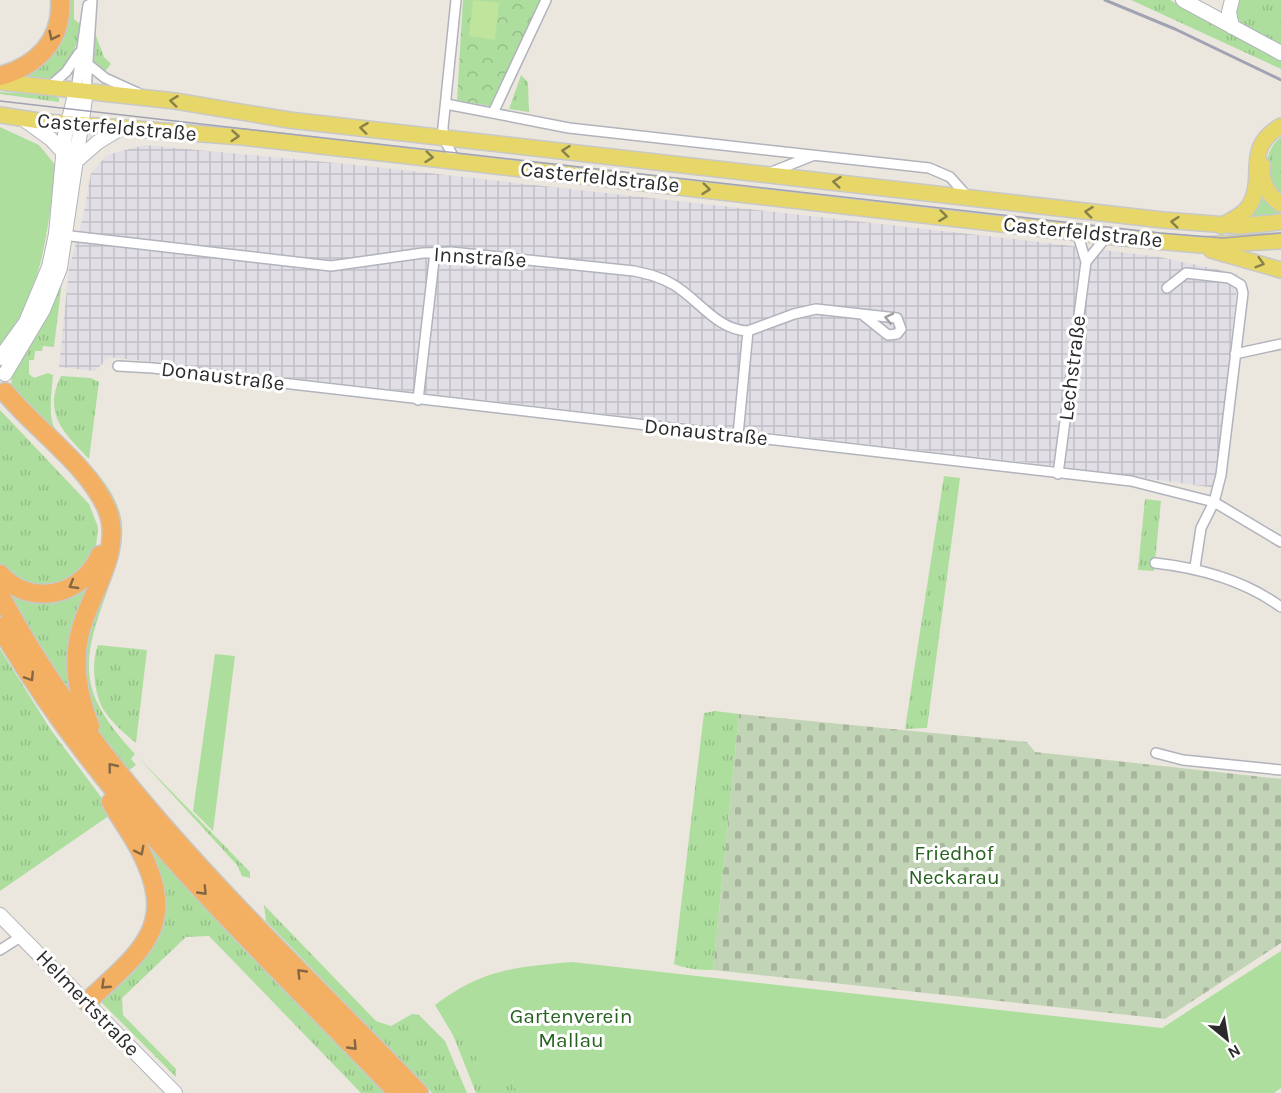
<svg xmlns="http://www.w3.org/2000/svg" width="1281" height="1093" viewBox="0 0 1281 1093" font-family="Karla,sans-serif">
	<defs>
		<pattern id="industrial-grid" width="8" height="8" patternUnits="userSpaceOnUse" patternTransform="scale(1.5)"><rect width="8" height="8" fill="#e1dee5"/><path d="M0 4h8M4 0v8" fill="none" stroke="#c1bfc5"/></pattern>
		<pattern id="grass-tufts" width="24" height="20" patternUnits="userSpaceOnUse" patternTransform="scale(1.5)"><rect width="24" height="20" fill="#adde9e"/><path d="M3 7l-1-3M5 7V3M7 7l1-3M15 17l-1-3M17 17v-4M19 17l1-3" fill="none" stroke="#95bf88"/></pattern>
		<pattern id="cemetery-stones" width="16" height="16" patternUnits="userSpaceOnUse" patternTransform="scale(1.5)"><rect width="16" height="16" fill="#c2d4b6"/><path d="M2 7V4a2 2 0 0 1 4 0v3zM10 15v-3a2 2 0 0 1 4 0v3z" fill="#a7b69d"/></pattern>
		<pattern id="park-crowns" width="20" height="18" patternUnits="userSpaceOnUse" patternTransform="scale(1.5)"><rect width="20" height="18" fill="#adde9e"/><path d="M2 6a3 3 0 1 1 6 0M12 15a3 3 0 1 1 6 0" fill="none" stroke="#95bf88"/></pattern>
	</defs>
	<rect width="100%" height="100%" fill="#ece7de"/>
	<path fill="url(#industrial-grid)" d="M144 145 358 165 1032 241 1160 257 1238 274 1216 488 1049 465 109 357 95 371 59 367 69 268 83 217 91 173 107 155Z"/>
	<path fill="url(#grass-tufts)" d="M65 0H74V19L81 25C77 46 69 74 46 81L12 77 28 70Z
		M1131 0H1170L1281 58V69Z
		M1237 0H1281V47C1264 37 1226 25 1237 0Z
		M95 33 104 57 111 64 103 74 94 64Z
		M521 75 528 82 529 112 509 109Z
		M0 92 52 95 59 98V102L0 94Z
		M1281 137V198C1262 183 1262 151 1281 137Z
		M1261 198 1281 212V216L1251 219Z
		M63 273 54 347 43 346 42 351H35L34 360H29V374L34 378 48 373 53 375C52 389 49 407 52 421 54 431 64 439 71 446 93 468 119 492 122 525 124 549 114 570 107 592 79 667 80 694 135 754L131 759 136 765 128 771 96 731 80 663 114 524 11 392 12 371 49 311Z
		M61 376 91 378 99 382 89 459C65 434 42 414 61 376Z
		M0 410 89 504 98 527 95 555 81 576 42 590 0 569Z
		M944 476 960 478 927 728 905 729Z
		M1145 499 1161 501 1154 571 1138 570Z
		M92 577 75 704 1 584 18 594Z
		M98 645 147 650 136 743C125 734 111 722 103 709 94 694 91 661 98 645Z
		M0 649 51 730 113 813 0 891Z
		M715 711 739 714 713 970C699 970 687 969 674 964L704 713Z
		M136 755 250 872V878L242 876 237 865Z
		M141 838 387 1093H361L209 936 186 937 122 998 123 1015 176 1069V1077L100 1001 155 937Z
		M264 905 376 1021 391 1026 412 1014 419 1015 445 1041 467 1093H432L266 921Z
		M463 1030 512 1081 518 1093H476L453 1035Z"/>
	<path fill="url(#cemetery-stones)" d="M739 714 1027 742 1035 752 1281 779V943L1165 1019 713 970Z"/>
	<path fill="url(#park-crowns)" d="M463 0H541L516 58 490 106 457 100Z"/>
	<path fill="#adde9e" d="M0 127 39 145 56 166C46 239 44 287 0 348Z
		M215 654 235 656 213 831 193 811Z
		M1281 951V1088L1274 1093H518L512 1081 492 1089 463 1031 453 1035 435 1005C483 969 515 967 572 962L1162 1028Z"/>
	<path fill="#bee59b" d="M473 0 499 3 495 40 469 36Z"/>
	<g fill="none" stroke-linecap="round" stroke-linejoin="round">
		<defs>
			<path id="street" d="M89 65 105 78 138 93
				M48 88 66 72 79 53
				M76 91 88 5
				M86 92 92 0
				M446 104 569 128 929 168 950 177 968 197
				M493 113 546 0
				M455 160 443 137V127L456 0
				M769 173 812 156
				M62 235 331 266 423 253 451 252 634 271C648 274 661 277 674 285 699 300 717 330 748 331L794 314 816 309 897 318 901 329 897 334 888 335 863 315
				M1086 262 1107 236
				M1167 288 1186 273 1229 278 1241 285 1243 293 1221 475 1214 502 1201 528 1195 567
				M1235 354 1281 344
				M118 366 153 368 1131 481 1214 502 1281 542
				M418 400 435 252
				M738 435 748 331
				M1058 474 1086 262 1077 232
				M1155 563C1200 568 1244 580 1281 607
				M1156 753 1183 760 1281 770
				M0 950 22 936"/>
			<path id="secondary" d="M1183 0 1281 53
				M1232 27 1229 12 1232 0
				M22 118 51 139 64 153
				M75 162 98 142 121 128
				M0 358 26 322 49 267 56 234 65 135 76 91
				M5 374 43 310 60 268 86 92
				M0 915 175 1093"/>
			<path id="primary" d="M0 82 175 101 289 120 1163 220 1240 226 1281 222
				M0 115 46 122 242 137 1123 238 1200 245 1281 241
				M1262 165C1260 180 1268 196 1281 204
				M1221 226C1231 220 1243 216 1249 206 1267 178 1242 148 1281 126
				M1211 250 1281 270"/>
			<path id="highway" d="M0 76C37 66 63 40 60 0
				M5 392C35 429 88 465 107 509 124 550 90 594 80 632 72 665 78 696 90 726
				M0 574C30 608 83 596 100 555
				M0 595C104 791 268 935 419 1093
				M0 627C103 805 257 946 398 1093
				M87 1002C140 952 180 927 140 850 131 833 120 818 111 802"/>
		</defs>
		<use href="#street" stroke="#b1b3bd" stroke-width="12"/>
		<use href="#secondary" stroke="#b1b3bd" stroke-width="16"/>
		<use href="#primary" stroke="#c8c8c8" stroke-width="18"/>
		<use href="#highway" stroke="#c8c8c8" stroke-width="21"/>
		<use href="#street" stroke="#fff" stroke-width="9"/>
		<use href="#secondary" stroke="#fff" stroke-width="14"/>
		<use href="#primary" stroke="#e7d768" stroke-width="15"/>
		<use href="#highway" stroke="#f3b062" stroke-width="18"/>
		<path stroke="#a1a2b4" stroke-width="1.5" d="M0 101 1160 233 1223 238 1281 233"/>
		<path stroke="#a1a2b4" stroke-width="3" d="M1105 0 1175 29 1281 80"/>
	</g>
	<defs><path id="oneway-chevron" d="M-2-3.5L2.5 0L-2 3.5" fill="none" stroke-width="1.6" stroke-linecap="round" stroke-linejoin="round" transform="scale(1.5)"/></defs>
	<g stroke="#856744">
		<use href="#oneway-chevron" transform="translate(53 36) rotate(116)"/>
		<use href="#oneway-chevron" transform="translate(73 585) rotate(150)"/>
		<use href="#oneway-chevron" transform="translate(30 677) rotate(57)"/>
		<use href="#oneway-chevron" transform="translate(112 767) rotate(-129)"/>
		<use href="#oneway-chevron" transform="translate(140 851) rotate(63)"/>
		<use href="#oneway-chevron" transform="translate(203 891) rotate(46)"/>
		<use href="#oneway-chevron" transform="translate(301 973) rotate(-134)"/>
		<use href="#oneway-chevron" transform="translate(105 985) rotate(137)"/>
		<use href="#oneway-chevron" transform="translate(353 1046) rotate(46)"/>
	</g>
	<g stroke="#89814a">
		<use href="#oneway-chevron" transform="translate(174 101) rotate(-173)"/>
		<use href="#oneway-chevron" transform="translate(364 128) rotate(-173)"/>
		<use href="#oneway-chevron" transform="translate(235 136) rotate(4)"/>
		<use href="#oneway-chevron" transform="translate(566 151) rotate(-174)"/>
		<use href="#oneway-chevron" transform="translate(429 157) rotate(6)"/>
		<use href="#oneway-chevron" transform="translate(837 182) rotate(-174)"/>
		<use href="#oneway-chevron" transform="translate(706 189) rotate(6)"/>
		<use href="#oneway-chevron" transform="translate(1089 212) rotate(-173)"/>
		<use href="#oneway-chevron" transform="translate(943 216) rotate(7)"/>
		<use href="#oneway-chevron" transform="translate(1175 222) rotate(-174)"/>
		<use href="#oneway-chevron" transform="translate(1260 263) rotate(16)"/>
	</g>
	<use stroke="#a0a0a0" href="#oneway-chevron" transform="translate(889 318) rotate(-167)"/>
	<g text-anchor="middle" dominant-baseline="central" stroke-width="6" stroke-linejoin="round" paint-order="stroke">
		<g font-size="21" fill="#2b2b2b" stroke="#fff">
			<text transform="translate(117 127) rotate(5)">Casterfeldstraße</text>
			<text transform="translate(600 177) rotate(6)">Casterfeldstraße</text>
			<text transform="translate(1083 232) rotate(6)">Casterfeldstraße</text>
			<text transform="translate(480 257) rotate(4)">Innstraße</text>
			<text transform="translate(1072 368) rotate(-83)">Lechstraße</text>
			<text transform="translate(223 376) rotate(7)">Donaustraße</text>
			<text transform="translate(706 432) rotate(6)">Donaustraße</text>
			<text transform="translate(88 1003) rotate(46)">Helmertstraße</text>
		</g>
		<g font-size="21" fill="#26631f" stroke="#fff">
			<text x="954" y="853">Friedhof<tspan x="954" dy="24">Neckarau</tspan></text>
			<text x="571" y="1016">Gartenverein<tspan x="571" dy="24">Mallau</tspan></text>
		</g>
	</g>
	<g transform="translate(1227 1039) rotate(150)" stroke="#ffffff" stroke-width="4.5" paint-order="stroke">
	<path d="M0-4.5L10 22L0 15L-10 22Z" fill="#2b2b2b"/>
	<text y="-9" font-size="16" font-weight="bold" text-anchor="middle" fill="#2b2b2b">N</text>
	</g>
</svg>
